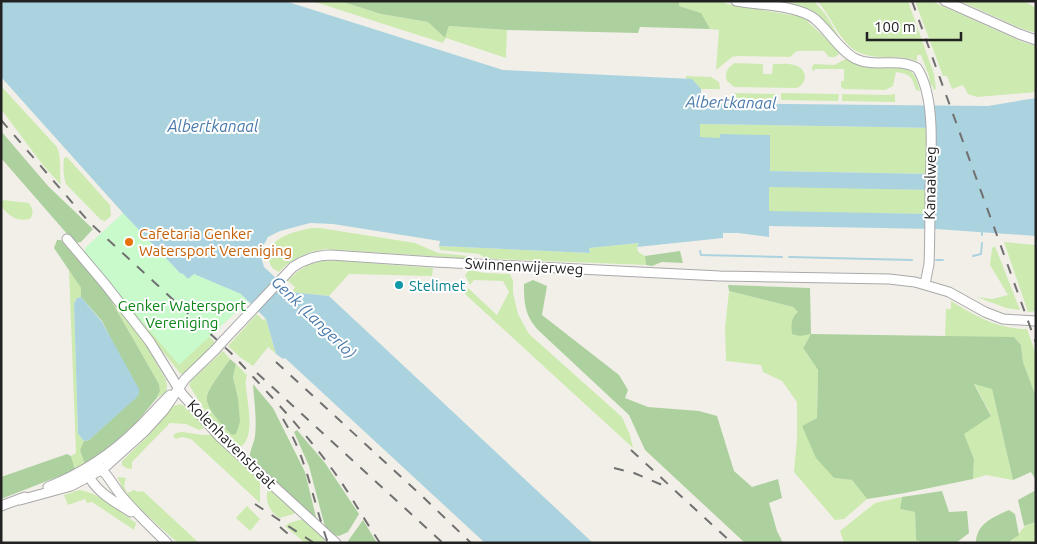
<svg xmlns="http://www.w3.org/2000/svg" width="1037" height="544" viewBox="0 0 1037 544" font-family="Ubuntu,sans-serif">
	<rect width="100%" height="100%" fill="#f2efe9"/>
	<path fill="#cdebb0" d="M312 1H340L381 14 428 22 445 38 449 26 507 30 506 58 446 38 443 43Z
		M679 1H722L727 4 803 17 838 50 839 54 835 57H829L824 51H797L790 57 738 56 732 57 716 70 719 30 710 29 700 13 679 6Z
		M765 1H814L826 15 839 37 812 12 803 7Z
		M817 1H908L934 74 936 89 934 90 932 85H930L929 76 921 55H917V61C899 54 880 60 863 54 840 47 833 17 817 1Z
		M915 1H931L1023 42 1036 46V92L977 97 968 94 963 85 952 89 947 76H943Z
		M960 1H1024L1036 8V33L1020 28Z
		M846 59C850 61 855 65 860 66 887 74 912 51 920 91L916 90C911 76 912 75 896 72L893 86 885 90 844 89 841 87V81H844V69H815L814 71 812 70V67L814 64 834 65Z
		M735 63 763 64V74H772L773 64C780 64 787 63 794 65 807 68 809 82 797 88L734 87 727 81C724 72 728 67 735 63Z
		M686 76 711 77 719 82 720 89H701L692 79H686Z
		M1 86 57 147C62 158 59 172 61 185L42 164 1 109Z
		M735 93 777 94V100L732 98V95Z
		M781 93 839 94 838 101 781 100Z
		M842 94 887 95 895 94V102L842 101Z
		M700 124 935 128V174L770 171 720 135V138H700Z
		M67 157 110 205 111 216 105 221 101 220 66 184C63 175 63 167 64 158Z
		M769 186 935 190V214L769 212Z
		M3 200 29 203C33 209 34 213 30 219 16 222 9 216 1 206Z
		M312 228H320L415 243 438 253 469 256 475 259 325 249C307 252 292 258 279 272 272 269 269 265 269 257 268 237 296 231 312 228Z
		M1004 242 1036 245V311L1028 312Z
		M639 243 637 247 638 252 645 256 646 265 496 259 485 258 479 254 440 250 439 246 590 253 589 248Z
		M995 246 1020 310 1006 308 977 297 992 299 1008 295 990 265 992 248Z
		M85 248 134 303 197 325 215 342 183 375 180 373 85 255Z
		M323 261H343L433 268 432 276 349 274 329 296 292 292 295 287 288 281C298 270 308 263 323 261Z
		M69 270 81 288V297L77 298 74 303 78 434 84 441 80 450 85 465 75 470 71 456 76 453Z
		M469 270 485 273 510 274 513 281V293L518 314 529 334 622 417 630 435 633 448 466 295 465 293 468 288 497 315 509 292 503 281 474 280 470 285 465 275Z
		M729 291 793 307 798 312 811 334 803 348 818 370 817 418 803 426 834 478 852 480 867 499 844 519 835 520 794 472 797 438V402L782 381 763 372 761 365 726 361 725 328Z
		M108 295 142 338 166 380 167 386 166 392 156 399 160 391 159 384Z
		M951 301C976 316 997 329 1027 329L1036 354V397L1023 362 1021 345 1014 337H945L946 309H951Z
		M257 314 263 320 266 319 276 354 268 347 253 366 241 358 228 346Z
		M223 351 230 359C225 367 209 387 207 396 204 407 224 427 232 435L238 398 233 377 236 364 247 375C246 379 245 383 246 387 247 402 257 441 238 448L235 446 212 422 189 385 191 381Z
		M974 383 992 389 1013 480 986 475 973 479 974 459 963 434 991 415Z
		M180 404 186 407 206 427 199 430 186 424 170 423 132 462V469L126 468 122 465V461L147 437 173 406Z
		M182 432 203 435H213L228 450 260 478V503L191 439 182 437 176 439 173 436 176 433Z
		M118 477 126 478 124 486 127 493 134 490 138 492 143 491 199 543H178C164 530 120 495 118 477Z
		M269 486 296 510 294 514 279 518C268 510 264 500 269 486Z
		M79 490C101 493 119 511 136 523L134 530 92 502 87 503 85 499 68 505 64 495Z
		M902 497 900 509 915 512 916 540 925 543H844L840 531 875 503Z
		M247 506 260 519 250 531 236 518Z
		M303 519 306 520 323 536 325 543H305L285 526 289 523Z
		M1036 522V543H1004C1016 541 1017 535 1024 527 1026 525 1032 524 1036 522Z"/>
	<path fill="#add19e" d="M340 1H679V6L701 13 710 29 640 27 638 33 507 30 449 26 445 38 428 22 381 14Z
		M1 131 48 186 93 229 81 242 75 243 1 158Z
		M57 240H61L108 295 159 384 160 391 156 399 136 423 106 450 85 465 80 450 84 441 89 440 139 394 102 321 81 297V288L54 248Z
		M680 251 683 263 662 262 652 266 646 265 645 256Z
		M533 280 547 286 542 315 619 375 628 390 625 398 648 407 699 411 717 416 734 471 752 487 778 479 782 498 769 503 777 531 783 543H745L645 450 629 415 538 330C525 315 524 304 524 284Z
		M728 285 810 288 811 334 1014 337 1021 345 1023 362 1036 397V480L1031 472 1013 480 992 389 974 384 991 416 964 434 974 459 973 479 905 493 867 499 852 480 834 478 816 458 802 426 817 418 818 370 803 348 811 334 800 336 792 334C791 325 791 318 798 312L793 307 729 291Z
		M230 359 236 364 233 377 238 398 240 422 236 434 232 435C224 427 204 407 207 396 209 387 225 367 230 359Z
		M253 384 273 408 305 472 317 521 250 459C249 451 254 444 255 436 257 418 254 401 253 384Z
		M297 430 325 463 359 514 348 532 339 536 333 535 325 527 309 466 294 432Z
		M67 454 71 456 75 470 1 499V477Z
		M1036 490V522L1024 526 1018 500Z
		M942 491 949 512 967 511 969 533 956 543H925L916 540 915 512 900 509 902 497Z
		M1009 510 1015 514 1019 535 1009 542 976 543C976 524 993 517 1009 510Z
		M363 520 377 543H348V541Z"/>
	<path fill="#c8facc" d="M123 213 181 274 182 273 188 279 194 274 241 294 248 301 179 365 85 255V248Z"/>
	<path fill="#aad3df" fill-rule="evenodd" d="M1 1H285L503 70 692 79 701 89V103L988 106 1036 98V236L936 229 769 226V237L738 233H723V238L637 247 639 243 589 248 590 253 439 246 440 241 333 224 310 223 280 231 268 237 260 252 264 267 291 292 329 296 593 543H485L285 358 283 359 276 354 266 319 241 294 194 274 188 279 182 273 181 274 123 213 1 77ZM700 124 935 128V174L770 171V135L720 134V138L700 137ZM769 187 934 190 935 214 769 211Z
		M81 297 102 322 139 389V394L136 398 89 440 84 441 78 434 74 303 77 298Z"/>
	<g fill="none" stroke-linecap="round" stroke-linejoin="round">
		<path stroke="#aad3df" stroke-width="2" d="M982 235V232
			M700 251 701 255 782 257
			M973 256 981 254 982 243
			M789 257 912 260
			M936 260H943"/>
		<defs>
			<path id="minor" d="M736 1C758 5 798 5 815 19 828 30 841 52 856 59 875 68 897 57 917 68 936 97 931 154 930 188 930 213 930 239 929 264L925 284
				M945 1 1019 34 1036 40
				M67 239 105 284 150 342 182 394 220 437 336 543
				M224 340 293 267C305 259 316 255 331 255L435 262 720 276 889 279 915 282 949 292 985 312 1003 319 1036 321
				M98 466C105 470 117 492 125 500 138 515 153 529 167 543
				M87 472C94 491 115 502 131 512
				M48 487C83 473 111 455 138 428 149 417 159 406 170 395
				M20 500 71 486 103 469 144 432 164 410 185 379 215 350
				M1 506 25 497"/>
		</defs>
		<use href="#minor" stroke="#a9a9a9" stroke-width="11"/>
		<use href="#minor" stroke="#fff" stroke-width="9"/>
		<path stroke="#707070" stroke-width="2" stroke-dasharray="10 10" stroke-linecap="butt" d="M912 1 1036 343
			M1 120 89 222 231 353C265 390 302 428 332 469 349 492 363 518 380 543
			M276 362 422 496 471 543
			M257 373 443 543
			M283 419C308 460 312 499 328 543
			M631 450 732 543
			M614 468 634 473 667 487
			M255 504 314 543
			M280 527 294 539"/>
		<defs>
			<path id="minor-bridge" d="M215 350 224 340"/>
		</defs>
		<use href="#minor-bridge" stroke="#a9a9a9" stroke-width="11" stroke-linecap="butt"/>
		<use href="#minor-bridge" stroke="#fff" stroke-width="9"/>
	</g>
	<circle fill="#e8710a" stroke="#fff" stroke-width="2" cx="129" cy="242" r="5"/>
	<circle fill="#0f9aa8" stroke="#fff" stroke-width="2" cx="399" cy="285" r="5"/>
	<g text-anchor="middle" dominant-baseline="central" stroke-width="4" stroke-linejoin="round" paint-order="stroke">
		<g font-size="15" fill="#222" stroke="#fff">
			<text transform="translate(930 183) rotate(-89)">Kanaalweg</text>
			<text transform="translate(524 266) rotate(3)">Swinnenwijerweg</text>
			<text transform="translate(232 444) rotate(45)">Kolenhavenstraat</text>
		</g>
		<g font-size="15" fill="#c56008" stroke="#fff" text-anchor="start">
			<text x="139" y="233">Cafetaria Genker<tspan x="139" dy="17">Watersport Vereniging</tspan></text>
		</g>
		<g font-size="15" fill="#0d838f" stroke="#fff" text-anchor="start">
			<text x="409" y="285">Stelimet</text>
		</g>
		<g font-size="15" fill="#0c8416" stroke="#fff">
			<text x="182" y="305">Genker Watersport<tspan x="182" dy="17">Vereniging</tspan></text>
		</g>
		<g font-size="16" font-style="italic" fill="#4a7aab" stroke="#fff">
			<text transform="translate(731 102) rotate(1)">Albertkanaal</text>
			<text x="213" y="126">Albertkanaal</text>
			<text transform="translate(314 317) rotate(44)">Genk (Langerlo)</text>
		</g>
	</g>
	<rect width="1037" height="544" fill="none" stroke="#222222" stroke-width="5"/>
	<path d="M867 32v8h94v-8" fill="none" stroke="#222222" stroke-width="2.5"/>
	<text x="874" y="32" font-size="15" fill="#222222" stroke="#ffffff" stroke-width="4" paint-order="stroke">100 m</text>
</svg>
